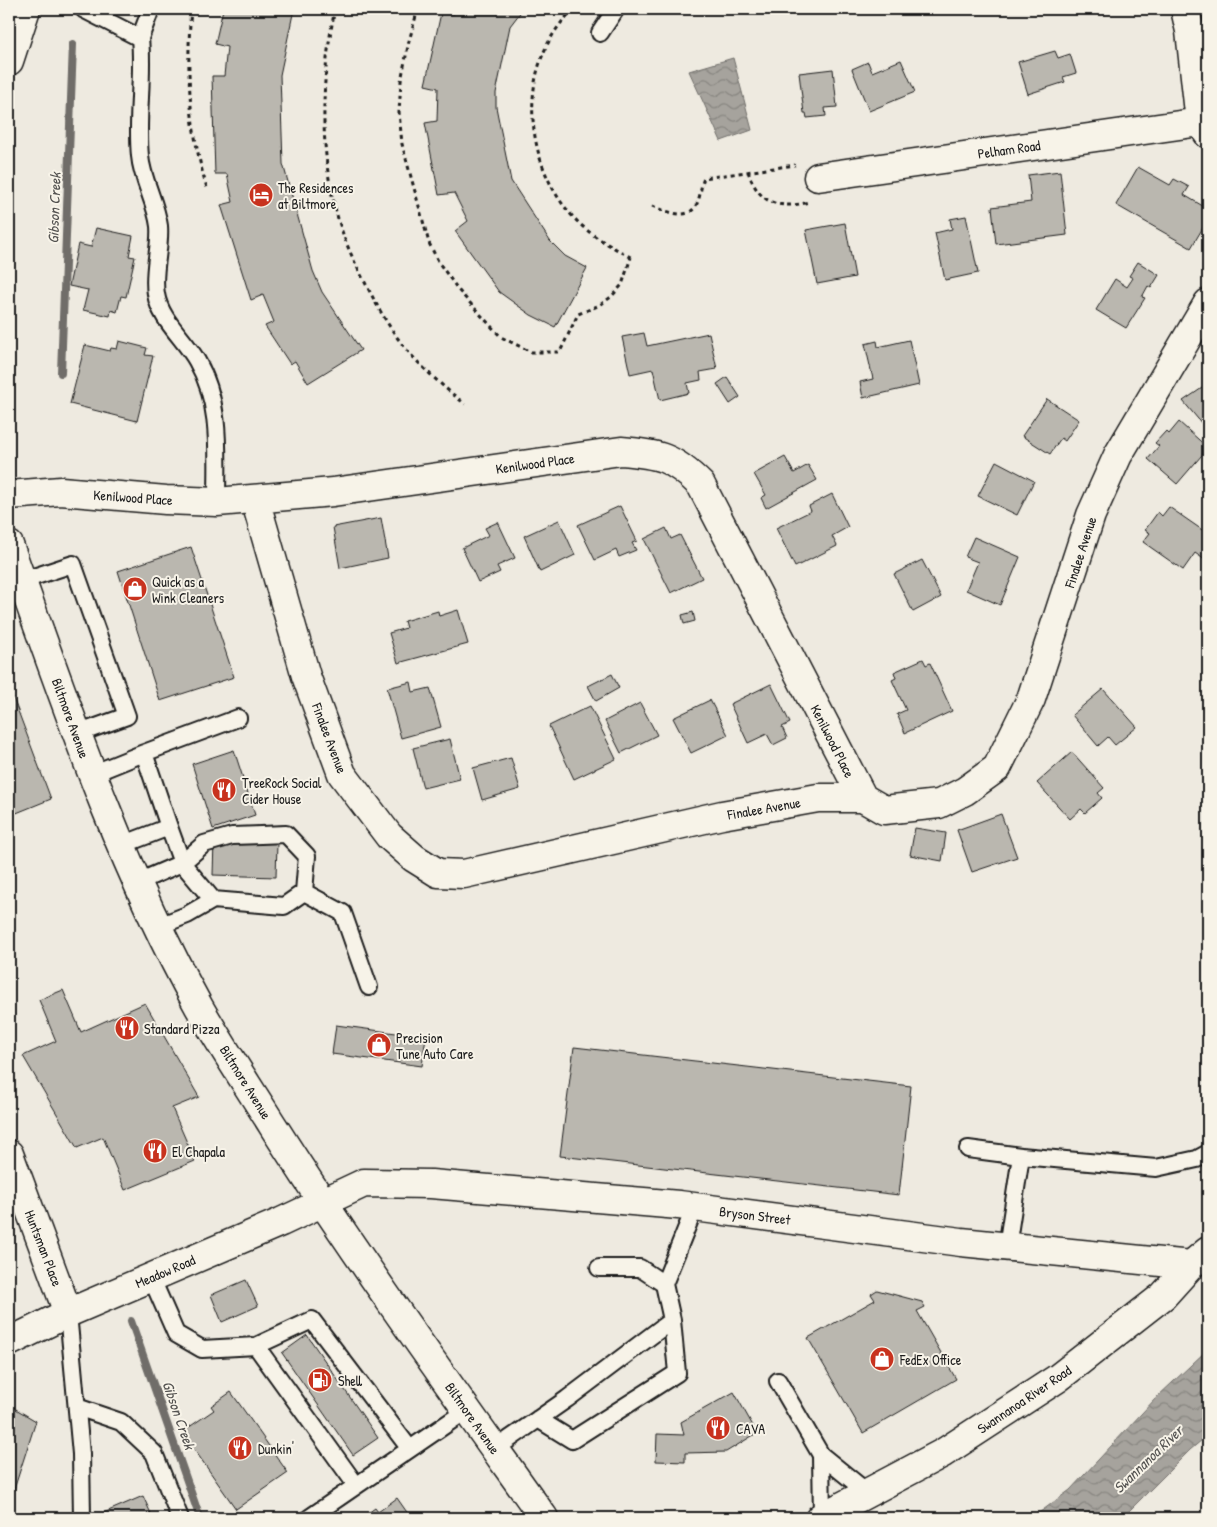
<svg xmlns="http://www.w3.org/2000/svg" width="1217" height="1527" viewBox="0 0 1217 1527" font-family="'Patrick Hand',sans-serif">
	<defs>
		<pattern id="water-waves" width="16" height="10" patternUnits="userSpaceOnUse" patternTransform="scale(1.25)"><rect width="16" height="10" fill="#a6a39d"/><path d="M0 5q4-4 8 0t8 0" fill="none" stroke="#86847f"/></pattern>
	</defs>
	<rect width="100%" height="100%" fill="#eeeae0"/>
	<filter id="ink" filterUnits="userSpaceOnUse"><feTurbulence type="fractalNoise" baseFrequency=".02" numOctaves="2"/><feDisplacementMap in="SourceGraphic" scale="10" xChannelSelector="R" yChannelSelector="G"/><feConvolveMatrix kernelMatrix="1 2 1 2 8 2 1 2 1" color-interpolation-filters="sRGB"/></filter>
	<g filter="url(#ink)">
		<path fill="url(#water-waves)" stroke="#6f6d69" d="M733 58 752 130 721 141 689 71Z
			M1208 1349V1435L1190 1450 1122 1518H1032L1070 1490 1156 1398Z"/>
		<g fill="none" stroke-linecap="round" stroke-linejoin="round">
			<path stroke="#6f6d69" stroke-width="8" d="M61 373 73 44
				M131 1321 200 1518"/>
		</g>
		<path fill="#bab7af" stroke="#1c1c1c" d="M223 9H294L280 75 283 164 313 271 322 292 361 350 308 383 295 361 290 364 265 326 274 322 263 295 251 300 221 205 233 202 227 174H215L212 76H224L227 47 215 44Z
			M456 9H523L510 26 496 93V107L511 181 550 241 565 256 587 268 555 327 531 315 499 292 455 231 468 221 454 193 439 195 425 123 437 121 438 88 425 85 441 13 454 14Z
			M1055 51 1058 58 1070 54 1076 73 1063 77 1065 82 1028 94 1018 62Z
			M901 60 915 92 869 111 852 69 868 62 872 72Z
			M833 69 837 107 825 108 826 116 807 118 806 113H804L799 73Z
			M1138 167 1170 185 1174 179 1189 187 1184 195 1208 209V219L1191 248 1116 205Z
			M1060 171 1067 235 996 244 992 207 1031 202 1028 175Z
			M966 216 978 273 945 280 935 233 952 229 950 219Z
			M845 223 855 277 817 284 806 230Z
			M96 228 133 236 129 256 135 257 126 297 121 296 117 312 111 310 110 316 83 310 88 290 69 286 78 244 91 247Z
			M1138 262 1159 275 1151 288 1148 286 1142 297 1145 298 1126 328 1096 310 1115 279 1127 287 1133 278 1129 276Z
			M644 333 647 346 709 333 717 369 700 372 701 380 687 383 689 393 660 400 653 369 630 374 622 337Z
			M909 340 919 385 863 398 860 382 873 379 865 344 877 341 878 347Z
			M119 341 147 348 145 355 153 356 137 421 70 404 85 345 110 351 111 348 117 349Z
			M727 377 740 397 730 404 717 384Z
			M1208 384V431L1183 401Z
			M1047 399 1079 420 1065 441 1061 438 1050 454 1022 436Z
			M1179 422 1208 448 1177 484 1148 459 1159 446 1155 443 1166 431 1169 434Z
			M785 457 794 473 808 465 817 480 766 508 761 498 766 495 754 474Z
			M996 461 1034 481 1017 515 978 496Z
			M832 494 848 527 832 536 837 546 795 567 776 528 811 511 809 506Z
			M620 506 637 541 632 543 636 550 619 557 616 550 595 560 578 525Z
			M1169 507 1208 534V562L1195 553 1183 570 1143 542 1150 533 1145 530 1158 512 1162 516Z
			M381 518 388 558 340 568 333 527Z
			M559 520 575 555 540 572 524 536Z
			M498 522 515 558 497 566 500 572 478 582 462 548 489 535 485 528Z
			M666 528 671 539 680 535 702 578 671 593 644 539Z
			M974 537 1020 557 1000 605 966 590 978 562 965 557Z
			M191 547 234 677 160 701 118 571Z
			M922 560 941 597 913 612 894 574Z
			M458 610 468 644 398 663 389 633 406 628 404 621 438 611 439 616Z
			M693 612 695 621 684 624 682 615Z
			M923 659 926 665 930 663 952 711 905 733 897 714 906 710 892 680 896 678 894 672Z
			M612 674 619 688 596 701 588 686Z
			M411 682 413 692 430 688 441 727 401 738 387 688Z
			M771 684 790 723 782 727 787 738 773 745 767 734 748 743 730 704Z
			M9 687 51 799 9 816Z
			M1103 689 1137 727 1115 745 1108 737 1098 746 1072 715Z
			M710 700 728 735 691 753 673 718Z
			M640 703 657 735 621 753 605 721Z
			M590 706 616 759 574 779 549 726Z
			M450 739 460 779 423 788 413 748Z
			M234 750 255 815 213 829 192 764Z
			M1072 752 1104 788 1098 793 1102 798 1085 813 1081 809 1070 819 1037 783Z
			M511 758 520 789 482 800 473 768Z
			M1001 814 1017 857 972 872 957 830Z
			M915 828 946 833 942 861 910 855Z
			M214 841 277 843 276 877 213 875Z
			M63 990 81 1032 145 1003 199 1097 172 1108 195 1161 125 1190 103 1137 77 1148 23 1056 56 1041 39 1000Z
			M336 1025 426 1037 422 1066 332 1054Z
			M574 1047 911 1086 899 1195 560 1156Z
			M246 1280 258 1306 222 1322 211 1295Z
			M877 1290 922 1302 925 1307 917 1311 956 1379 863 1433 808 1338 875 1300 871 1294Z
			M307 1335 378 1438 353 1455 282 1353Z
			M231 1392 288 1473 236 1509 182 1432 214 1410 211 1406Z
			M734 1392 757 1433 726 1452 685 1453V1462L656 1461 657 1434 684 1435 681 1422Z
			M9 1405 36 1421 9 1505Z
			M143 1496 153 1518H100L99 1515Z
			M397 1498 411 1518H366L364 1516 375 1508 378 1512Z"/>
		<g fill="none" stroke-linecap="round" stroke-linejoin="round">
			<defs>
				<path id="service" d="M83 9 140 38 151 9
					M600 33 616 9
					M140 38C144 78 136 117 140 156 142 180 156 202 159 226 161 248 152 271 156 294 160 320 185 339 197 361 222 404 217 454 217 502
					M21 581 73 564 127 716 77 734
					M144 753 238 718
					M92 774 144 753 169 827 122 845
					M138 882 182 863 204 844 232 836 286 834 307 856 304 892 284 906 213 900 182 863 169 827
					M304 892 343 913 369 987
					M159 926 187 915 213 900
					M968 1149 1021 1156
					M1007 1247 1021 1156 1156 1168 1197 1159 1208 1153
					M151 1277 176 1334 202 1349 256 1346 312 1320 410 1449
					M664 1284 695 1207
					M68 1313 81 1454 82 1518
					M256 1346 356 1485
					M778 1381 821 1455
					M77 1407 121 1422 154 1453 180 1518
					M538 1419 572 1440 677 1373 672 1320
					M495 1449 567 1399 672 1320 664 1284 640 1268H599
					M309 1518 467 1410
					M822 1518 821 1455 868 1493"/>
				<path id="minor" d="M1185 9 1190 31 1200 122 1208 134
					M818 177 1200 122
					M9 495 61 491 166 500 217 502 333 492 621 451C659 454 673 457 701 485L863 798
					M255 499 306 676 342 774 389 836 414 858 438 873 464 874 722 815 818 798H863L884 810 939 804 965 791 997 768 1031 699 1091 515 1118 455 1208 303
					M9 1154 68 1313"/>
				<path id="tertiary" d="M9 61 26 9"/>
				<path id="secondary" d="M9 545C65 702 118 861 199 1007 222 1047 248 1086 273 1126 358 1260 452 1389 544 1518
					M9 1342 68 1313 281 1222 364 1183 431 1184 679 1205 961 1242 1191 1265
					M820 1518 943 1453 1058 1378 1163 1296 1191 1265 1208 1251"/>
			</defs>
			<use href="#service" stroke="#1c1c1c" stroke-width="20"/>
			<use href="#minor" stroke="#1c1c1c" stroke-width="31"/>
			<use href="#tertiary" stroke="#1c1c1c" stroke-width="31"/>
			<use href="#secondary" stroke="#1c1c1c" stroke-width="31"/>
			<path stroke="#1c1c1c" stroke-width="3" stroke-dasharray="4 4" stroke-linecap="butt" d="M191 9C186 70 189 132 208 191
				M335 9C320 80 318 164 343 234 350 254 360 273 370 292 382 315 396 339 414 358 430 375 447 390 465 404
				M418 9 409 41 401 81 399 112 402 144 429 243 439 263 459 291 501 337 531 352H560L578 314 600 305 611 297 622 285 631 257
				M568 15C514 72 525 172 580 224 597 240 615 248 634 259
				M748 171C758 203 778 210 809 202
				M652 206C669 212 692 224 699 198 701 191 701 185 704 178L795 165"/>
			<use href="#service" stroke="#f7f3e8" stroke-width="16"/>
			<use href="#minor" stroke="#f7f3e8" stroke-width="28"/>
			<use href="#tertiary" stroke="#f7f3e8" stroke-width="28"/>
			<use href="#secondary" stroke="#f7f3e8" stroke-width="28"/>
		</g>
	</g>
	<defs>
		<symbol id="hotel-disc" viewBox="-11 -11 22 22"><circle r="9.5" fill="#c8321e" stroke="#f7f3e8"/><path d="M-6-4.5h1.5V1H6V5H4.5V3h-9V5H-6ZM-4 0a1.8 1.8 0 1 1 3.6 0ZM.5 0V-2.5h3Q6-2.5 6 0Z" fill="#fff"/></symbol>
		<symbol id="shop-disc" viewBox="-11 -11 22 22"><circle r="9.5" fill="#c8321e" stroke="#f7f3e8"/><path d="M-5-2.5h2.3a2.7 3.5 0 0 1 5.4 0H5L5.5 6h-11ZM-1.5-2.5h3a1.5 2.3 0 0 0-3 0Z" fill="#fff"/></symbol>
		<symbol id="restaurant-disc" viewBox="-11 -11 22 22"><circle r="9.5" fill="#c8321e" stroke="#f7f3e8"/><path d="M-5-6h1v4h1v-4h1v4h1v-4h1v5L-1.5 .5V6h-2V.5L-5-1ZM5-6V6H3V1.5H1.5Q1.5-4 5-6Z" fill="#fff"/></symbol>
		<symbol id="fuel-disc" viewBox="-11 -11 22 22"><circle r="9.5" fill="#c8321e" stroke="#f7f3e8"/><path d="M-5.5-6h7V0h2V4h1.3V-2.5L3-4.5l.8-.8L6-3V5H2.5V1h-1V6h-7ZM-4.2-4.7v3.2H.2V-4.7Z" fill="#fff"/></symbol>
	</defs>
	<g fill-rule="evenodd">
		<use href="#hotel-disc" x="247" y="181" width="28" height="28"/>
		<use href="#shop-disc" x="121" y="575" width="28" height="28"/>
		<use href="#restaurant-disc" x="210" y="776" width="28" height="28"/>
		<use href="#restaurant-disc" x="113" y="1014" width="28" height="28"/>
		<use href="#shop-disc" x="365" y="1031" width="28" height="28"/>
		<use href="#restaurant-disc" x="141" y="1137" width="28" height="28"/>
		<use href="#shop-disc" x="868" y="1345" width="28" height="28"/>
		<use href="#fuel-disc" x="306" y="1366" width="28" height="28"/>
		<use href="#restaurant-disc" x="704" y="1414" width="28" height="28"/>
		<use href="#restaurant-disc" x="226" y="1434" width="28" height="28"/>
	</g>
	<g text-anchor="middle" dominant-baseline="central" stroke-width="4" stroke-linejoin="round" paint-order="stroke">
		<g font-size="14" fill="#1c1c1c" stroke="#f7f3e8">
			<text transform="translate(1009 149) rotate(-8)">Pelham Road</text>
			<text transform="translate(535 463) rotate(-8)">Kenilwood Place</text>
			<text transform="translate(133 497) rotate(4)">Kenilwood Place</text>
			<text transform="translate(1080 552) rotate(-72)">Finalee Avenue</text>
			<text transform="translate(71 718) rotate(70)">Biltmore Avenue</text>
			<text transform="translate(330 738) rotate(69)">Finalee Avenue</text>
			<text transform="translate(833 741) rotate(63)">Kenilwood Place</text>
			<text transform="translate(764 808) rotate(-10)">Finalee Avenue</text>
			<text transform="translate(246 1082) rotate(58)">Biltmore Avenue</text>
			<text transform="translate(755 1215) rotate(7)">Bryson Street</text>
			<text transform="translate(44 1248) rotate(69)">Huntsman Place</text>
			<text transform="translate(165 1271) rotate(-23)">Meadow Road</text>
			<text transform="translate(1024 1399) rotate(-34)">Swannanoa River Road</text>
			<text transform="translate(473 1418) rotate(55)">Biltmore Avenue</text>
		</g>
		<g font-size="14" fill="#1c1c1c" stroke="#f7f3e8" text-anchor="start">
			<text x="278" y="187">The Residences<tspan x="278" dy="16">at Biltmore</tspan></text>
			<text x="152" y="581">Quick as a<tspan x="152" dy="16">Wink Cleaners</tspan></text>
			<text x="242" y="782">TreeRock Social<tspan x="242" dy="16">Cider House</tspan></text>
			<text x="144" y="1028">Standard Pizza</text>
			<text x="396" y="1037">Precision<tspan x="396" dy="16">Tune Auto Care</tspan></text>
			<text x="172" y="1151">El Chapala</text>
			<text x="900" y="1359">FedEx Office</text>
			<text x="338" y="1380">Shell</text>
			<text x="736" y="1428">CAVA</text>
			<text x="258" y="1448">Dunkin'</text>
		</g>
		<g font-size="15" font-style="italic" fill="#535250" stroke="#f7f3e8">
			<text transform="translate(54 208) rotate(-88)">Gibson Creek</text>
			<text transform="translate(179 1415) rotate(71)">Gibson Creek</text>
			<text transform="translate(1148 1459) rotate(-44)">Swannanoa River</text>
		</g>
	</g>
	<rect width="1217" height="1527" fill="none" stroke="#f7f3e8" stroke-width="30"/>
	<rect x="15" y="15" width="1187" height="1497" fill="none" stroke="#1c1c1c" stroke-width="2" filter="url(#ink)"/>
</svg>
